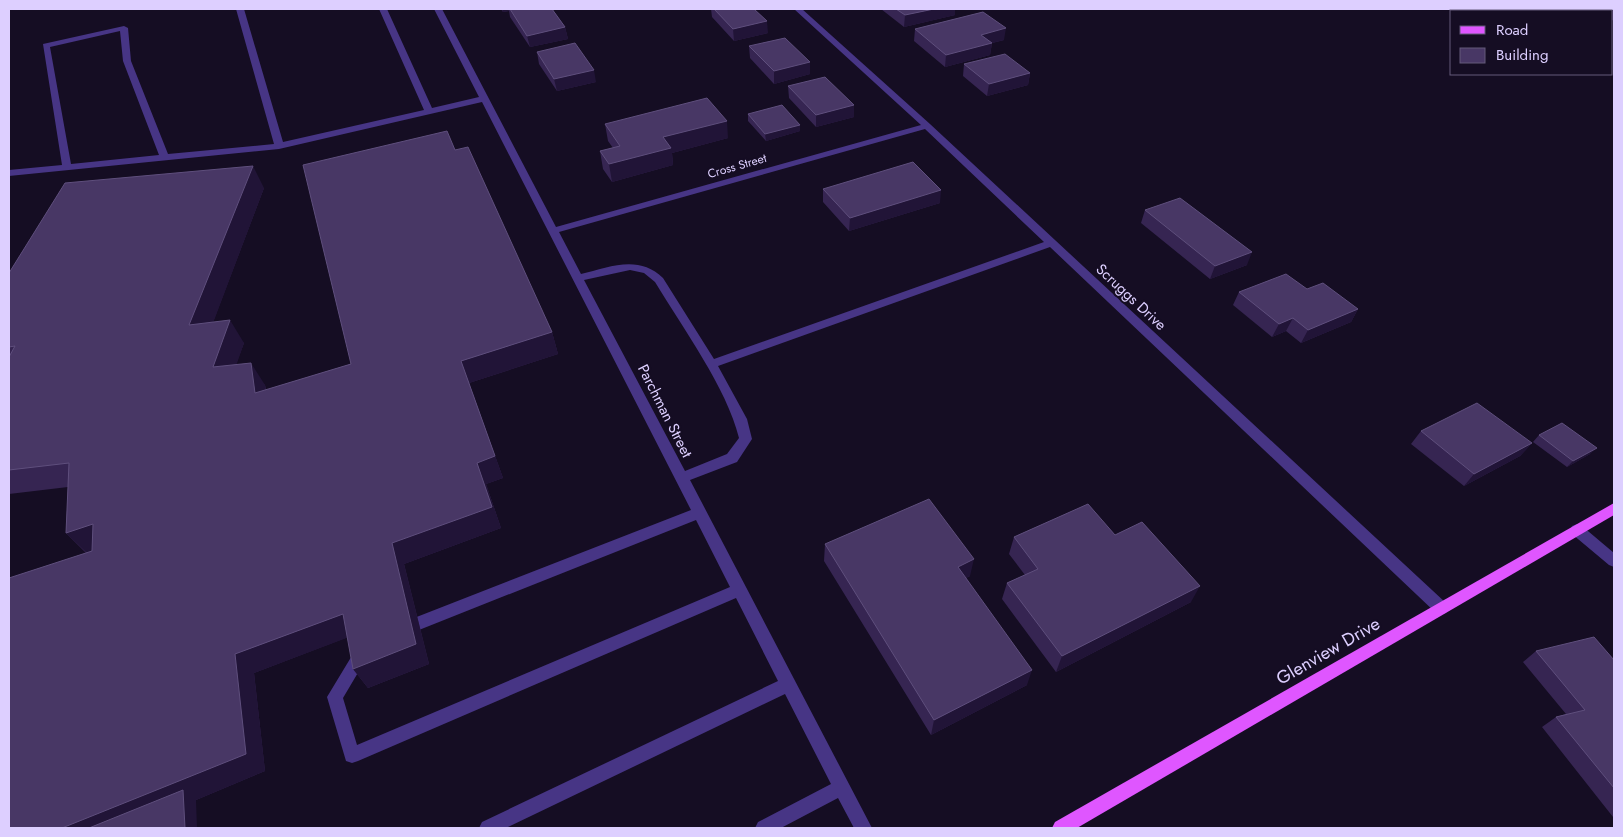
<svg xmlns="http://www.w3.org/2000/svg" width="1623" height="837" viewBox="0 0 1623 837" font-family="Jost,sans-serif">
	<rect width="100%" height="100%" fill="#150d23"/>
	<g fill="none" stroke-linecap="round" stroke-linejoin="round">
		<path fill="#473585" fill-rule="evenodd" d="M236 9H244L283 142 424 110 379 9H387L432 108 479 97 434 9H442L556 227 921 125 794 9H802L930 124 1446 603 1448 608 1446 613 1441 614 1436 613 1050 247 718 366 747 419 752 439 737 462 690 480 872 828H854L838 798 781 828H755L758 822 831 784 785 694 506 828H479L482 822 778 681 736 598 358 761 352 763 346 761 327 697 356 649 361 647 366 649 369 654 343 698 357 745 730 587 696 520 424 628 419 630 414 628 412 623 414 618 691 510 482 102 279 149 9 176V170L62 165 43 44 124 26 128 28 131 61 168 154 274 144ZM120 31 123 61 159 155 71 164 50 47ZM925 129 1044 242 714 359 663 278C639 254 609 267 581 274L559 232ZM630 270 644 273 655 282C682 327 727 388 739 438L727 454 685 471 584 280Z
			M1577 524 1582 526 1614 553V567L1609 565 1572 534 1570 530 1572 526Z"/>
		<path fill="#df56ff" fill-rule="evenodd" d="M1614 503V515L1077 828H1052L1055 822Z"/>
	</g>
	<path fill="#362552" d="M501 9H552L565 27 568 39 530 47 510 17 509 11 503 12Z
		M711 9H754L768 33 734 41 712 17Z
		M881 9H955V15L904 27Z
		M1601 9H1614V21L1612 20V11H1600Z
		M915 29 1004 40 992 43 990 55 945 67 914 41Z
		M749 46 810 74 774 84 750 58Z
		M537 52 596 82 557 91 539 64Z
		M964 64 1030 73 1028 85 987 96 963 76Z
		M788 86 854 105V117L816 127 789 98Z
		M748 114 800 131 766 141 748 121Z
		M605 124 728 138 672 153 673 165 612 182 603 169 600 151 613 148 608 141Z
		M455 150 552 332 558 354 469 383 503 478 486 484 501 528 404 564 429 664 368 688 353 669 348 637 254 673 265 771 196 800 86 553 66 533 68 487 9 494V273L264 188 213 322 244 343 236 364 265 385 266 390 351 364Z
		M823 189 940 203 849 231 823 202Z
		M1145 210 1247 265 1210 279 1141 223Z
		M1307 289 1358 309 1351 322 1301 343 1286 331 1272 337 1233 305 1239 292Z
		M1421 431 1532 443 1520 456 1464 486 1411 444Z
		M1539 435 1590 454 1567 467 1533 442Z
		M1115 535 1191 602 1056 672 1002 599 1007 583 1025 575 1009 554 1014 537Z
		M825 544 970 576 966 578 1027 685 931 735 824 561Z
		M1536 651 1614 660V817H1613L1542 727 1556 717 1566 714 1523 662Z"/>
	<path fill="#211437" d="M502 9H508L509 11 503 12Z
		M934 9H955V15L904 27 905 15Z
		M767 21 768 33 734 41 733 29Z
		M565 27 568 39 530 47 527 36Z
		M1006 28 1004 40 992 43 990 55 945 67 946 55 981 35Z
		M810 62V74L774 84V71Z
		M594 70 596 82 557 91 554 79Z
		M1030 73 1028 85 987 96 989 84Z
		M854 105V117L816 127V115Z
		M727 121 728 138 672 153 673 165 612 182 609 164 663 137Z
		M800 125V131L766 141 765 134Z
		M253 166 264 188 204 347 189 325Z
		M941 190 940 203 849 231 850 218Z
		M1252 252 1247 265 1210 279 1215 266Z
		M1358 309 1351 322 1301 343 1308 330Z
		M1293 318 1286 331 1272 337 1279 324Z
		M230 320 244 343 228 389 213 367Z
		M552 332 558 354 469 383 503 478 486 484 501 528 404 564 429 664 368 688 353 669 392 543 477 463 461 361Z
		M251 363 265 385 269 415 255 393Z
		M1532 443 1520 456 1464 486 1474 474Z
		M1597 448 1590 454 1567 467 1573 461Z
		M93 524 113 545 88 554 66 533Z
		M974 559 970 576 954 583 958 567Z
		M1200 586 1191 602 1056 672 1062 656Z
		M343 614 357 634 254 673 265 771 196 800 197 828H62L235 654Z
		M1032 670 1027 685 931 735 934 720Z"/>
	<path fill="#483765" stroke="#5f4f7d" d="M510 9H552L565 27 527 36Z
		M714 9H754L767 21 733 29Z
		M896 9H934L905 15Z
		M983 12 1006 28 981 35 992 43 946 55 915 29Z
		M785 38 810 62 774 71 749 46Z
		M575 43 594 70 554 79 537 52Z
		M1005 54 1030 73 989 84 964 64Z
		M825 77 854 105 816 115 788 86Z
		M707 98 727 121 663 137 671 148 609 164 600 151 620 146 605 124Z
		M782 105 800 125 765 134 748 114Z
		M447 131 455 150 468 147 552 332 461 361 495 456 477 463 492 507 392 543 416 644 353 669 343 614 235 654 246 754 62 828H9V578L92 551 93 524 66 533 69 463 9 470V357L15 346 9 347V273L65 183 253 166 189 325 230 320 213 367 251 363 255 393 351 364 303 165Z
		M913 162 941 190 850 218 823 189Z
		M1180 198 1252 252 1215 266 1145 210Z
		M1286 274 1307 289 1323 283 1358 309 1308 330 1293 318 1279 324 1239 292Z
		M1477 403 1532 443 1474 474 1421 431Z
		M1562 423 1597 448 1573 461 1539 435Z
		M929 499 974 559 958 567 1032 670 934 720 825 544Z
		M1088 504 1115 535 1142 522 1200 586 1062 656 1007 583 1038 569 1014 537Z
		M1594 637 1614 660V788L1556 717 1585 710 1536 651Z
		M183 790 185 828H89Z"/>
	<g text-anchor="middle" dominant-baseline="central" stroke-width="4" stroke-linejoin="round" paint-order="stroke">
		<g font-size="12" fill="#ddcfff" stroke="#150d23">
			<text transform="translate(737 166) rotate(-16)">Cross Street</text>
		</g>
		<g font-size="15" fill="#ddcfff" stroke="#150d23">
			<text transform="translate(1131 297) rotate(43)">Scruggs Drive</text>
			<text transform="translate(665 411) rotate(63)">Parchman Street</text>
		</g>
		<g font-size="18" fill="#ddcfff" stroke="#150d23">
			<text transform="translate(1328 651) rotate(-30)">Glenview Drive</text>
		</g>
	</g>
	<rect width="1623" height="837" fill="none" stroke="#ddcfff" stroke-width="20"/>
	<rect x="1450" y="10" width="162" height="65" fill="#150d23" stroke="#655b7b"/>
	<rect x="1460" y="26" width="25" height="8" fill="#df56ff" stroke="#655b7b"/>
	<text x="1496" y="35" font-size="15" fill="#ddcfff">Road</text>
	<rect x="1460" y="48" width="25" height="15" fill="#483765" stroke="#655b7b"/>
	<text x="1496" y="60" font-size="15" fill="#ddcfff">Building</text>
</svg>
